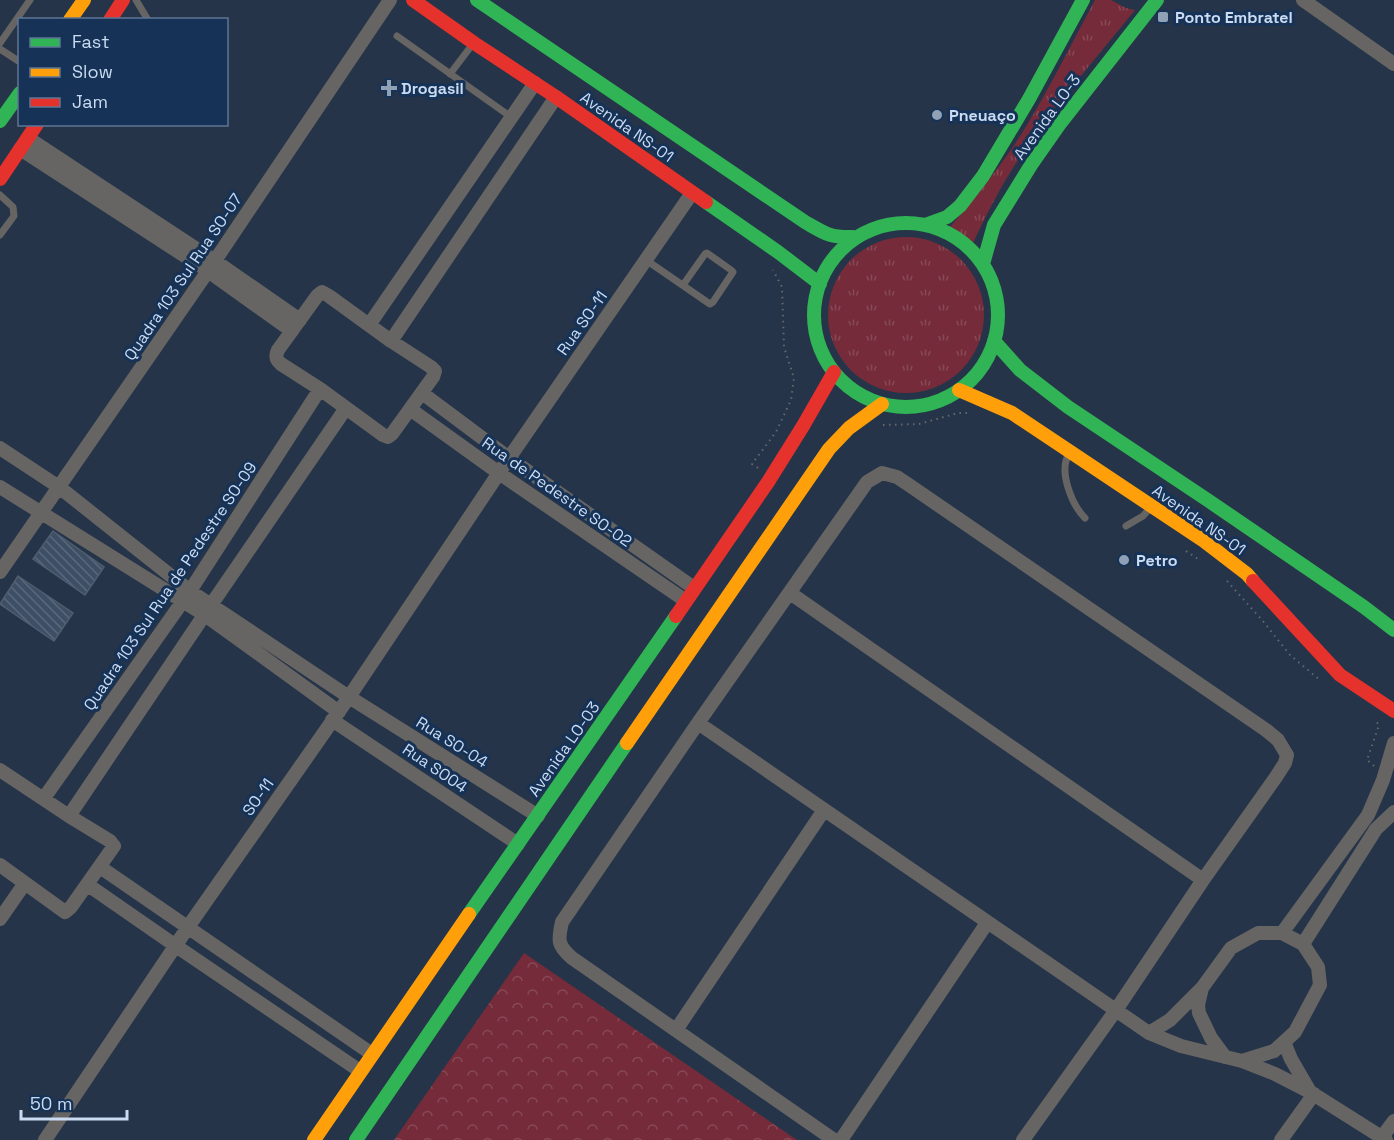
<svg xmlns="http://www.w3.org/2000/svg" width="1394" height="1140" viewBox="0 0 1394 1140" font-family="'Space Grotesk',sans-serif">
	<defs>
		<pattern id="grass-tufts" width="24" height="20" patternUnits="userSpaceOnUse" patternTransform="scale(1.5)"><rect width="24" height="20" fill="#752b39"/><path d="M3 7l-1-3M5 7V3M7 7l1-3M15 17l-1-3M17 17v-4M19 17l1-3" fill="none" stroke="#874956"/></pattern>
		<pattern id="forest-crowns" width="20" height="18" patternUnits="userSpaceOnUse" patternTransform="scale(1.5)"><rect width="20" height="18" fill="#752b39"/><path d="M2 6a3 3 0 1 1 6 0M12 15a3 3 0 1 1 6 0" fill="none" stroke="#874956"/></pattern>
		<pattern id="building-back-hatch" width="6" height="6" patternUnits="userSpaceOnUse" patternTransform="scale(1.5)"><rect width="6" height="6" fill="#3e4f65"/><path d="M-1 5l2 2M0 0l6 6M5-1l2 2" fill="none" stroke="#59687c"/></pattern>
	</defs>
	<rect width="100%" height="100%" fill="#253448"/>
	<path fill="url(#grass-tufts)" d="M1095 0H1111L1126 8 1135 10C1098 56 1057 102 1024 151 1004 180 988 211 973 243L950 227C973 200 995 173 1015 144 1045 98 1069 48 1095 0Z
		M828 315a78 78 0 1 1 156 0a78 78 0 1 1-156 0Z"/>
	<path fill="url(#forest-crowns)" d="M524 953 797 1140H394Z"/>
	<path fill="url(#building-back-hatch)" stroke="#505d6e" stroke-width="1.5" d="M53 531 104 567 85 595 33 559Z
		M18 576 73 613 54 641 0 604Z"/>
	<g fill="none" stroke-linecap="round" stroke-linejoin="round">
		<path stroke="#66686b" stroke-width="2" stroke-dasharray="1.5 4.5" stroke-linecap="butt" d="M883 425 919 424 958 413H969
			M758 468 752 464 776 432 791 400 794 378 784 347 782 287 773 270
			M1186 551 1198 559
			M1227 581 1262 620 1290 655 1321 681
			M1374 766 1367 760 1379 725 1374 719"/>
		<path stroke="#666564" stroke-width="7" d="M136 0 148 20
			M397 36 511 117
			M0 43 30 0
			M0 49 20 62
			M450 74 472 45
			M0 195 13 207 14 216 0 235
			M646 260 707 302 710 304 713 302 733 272 731 270 707 253 705 254 683 285
			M1069 454C1058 471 1072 505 1085 518
			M1126 526 1143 516 1150 508"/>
		<path stroke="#666564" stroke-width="14" d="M1303 0 1394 64
			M28 138 215 261 300 320
			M20 149 208 271 292 331
			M322 292 329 296 391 341 431 367 435 371 433 377 392 434 388 437 383 435 320 389 281 364C276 360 275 356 278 350L317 296Z
			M369 325 535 83
			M391 341 556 97
			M422 393 509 458 694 588
			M410 409 499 473 686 601
			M0 448 59 487 190 591 349 697 538 816
			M0 487 205 615 339 712
			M0 572 208 271 390 0
			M790 593 1203 880
			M332 720 518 844
			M698 723 1149 1033 1181 1046 1242 1061 1275 1074 1310 1092 1386 1140
			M0 770 69 816 110 841 114 846 71 907 65 912 0 865
			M44 798 190 591 320 389
			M69 816 211 605 346 408
			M100 867 372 1054
			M88 885 176 946 360 1071
			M0 919 25 883
			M1282 933 1368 815 1383 780 1394 743
			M1303 944 1376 829 1394 812
			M676 1030 824 810
			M1149 1033 1170 1020 1202 988
			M1284 1042 1291 1059 1309 1090
			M1225 1057 1211 1038 1199 1013 1198 1005 1202 988 1231 948 1258 933H1282L1303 944 1318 967 1320 985 1295 1032 1274 1051 1242 1061
			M1382 1137 1394 1121
			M45 1140 188 927 349 697 509 458 692 193
			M834 1140 572 958C557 945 558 940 562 922L698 723 867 482 882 473 897 477 909 485 1266 730 1278 740 1287 755 1285 763 1276 777 1203 880 1116 1010 1023 1140
			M841 1140 987 923
			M1281 1140 1314 1094"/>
		<path stroke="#30b455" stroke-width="14" d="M477 0 805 222C824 233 830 238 853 237
			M0 121 20 93
			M706 202 778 252 820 284
			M814 315a92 92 0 1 1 184 0a92 92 0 1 1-184 0Z
			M925 225 947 217 960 206 983 176 1029 99 1083 0
			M983 264 994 225 1031 165 1059 125 1157 0
			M994 341 1020 370 1068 407 1209 501 1364 607 1394 630
			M469 914 676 616
			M356 1140 627 743"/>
		<path stroke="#ff9f0a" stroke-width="14" d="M70 20 84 0
			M959 390 1012 413 1204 541 1247 574 1253 581
			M627 743 829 449 849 428 882 404
			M314 1140 469 914"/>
		<path stroke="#e5322d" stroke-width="14" d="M413 0 474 43 556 97 706 202
			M110 20 123 0
			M0 179 37 124
			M1253 581 1340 675 1394 711
			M676 616 768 482 803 426 834 372"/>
	</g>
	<g fill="#90a1b6" stroke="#163357" stroke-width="2">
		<rect x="1157" y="11" width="12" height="12" rx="3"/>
		<path d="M386 79h6v6h6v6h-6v6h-6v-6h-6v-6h6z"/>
		<circle cx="937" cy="115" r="6"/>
		<circle cx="1124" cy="560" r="6"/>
	</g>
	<g text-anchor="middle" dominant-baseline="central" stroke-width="6" stroke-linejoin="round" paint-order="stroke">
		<g font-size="16" font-weight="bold" fill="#cadbf2" stroke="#163357" text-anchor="start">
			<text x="1175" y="17">Ponto Embratel</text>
			<text x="401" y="88">Drogasil</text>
			<text x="949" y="115">Pneuaço</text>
			<text x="1136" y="560">Petro</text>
		</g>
		<g font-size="16" fill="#cadbf2" stroke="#163357">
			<text transform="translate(1047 117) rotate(-54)">Avenida LO-3</text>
			<text transform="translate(627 127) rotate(35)">Avenida NS-01</text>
			<text transform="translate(183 277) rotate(-56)">Quadra 103 Sul Rua SO-07</text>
			<text transform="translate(582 323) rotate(-55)">Rua SO-11</text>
			<text transform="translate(557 492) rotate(35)">Rua de Pedestre SO-02</text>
			<text transform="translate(1199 520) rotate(35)">Avenida NS-01</text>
			<text transform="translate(170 586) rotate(-56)">Quadra 103 Sul Rua de Pedestre SO-09</text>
			<text transform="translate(452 742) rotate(32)">Rua SO-04</text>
			<text transform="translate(564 749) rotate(-55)">Avenida LO-03</text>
			<text transform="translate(435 768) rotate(34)">Rua SO04</text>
			<text transform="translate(258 797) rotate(-55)">SO-11</text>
		</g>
	</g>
	<rect x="18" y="18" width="210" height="108" fill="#163357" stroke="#5e7695" stroke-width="1.5"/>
	<rect x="30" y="38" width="30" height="9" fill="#30b455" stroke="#5e7695" stroke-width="1.5"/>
	<text x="72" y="48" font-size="18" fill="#cadbf2">Fast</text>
	<rect x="30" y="68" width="30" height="9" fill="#ff9f0a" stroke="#5e7695" stroke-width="1.5"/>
	<text x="72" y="78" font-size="18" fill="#cadbf2">Slow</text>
	<rect x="30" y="98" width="30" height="9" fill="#e5322d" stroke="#5e7695" stroke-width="1.5"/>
	<text x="72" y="108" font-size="18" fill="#cadbf2">Jam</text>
	<path d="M21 1110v9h106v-9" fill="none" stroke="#cadbf2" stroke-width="3"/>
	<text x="30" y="1110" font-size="18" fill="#cadbf2" stroke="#163357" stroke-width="4.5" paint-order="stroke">50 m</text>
</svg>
